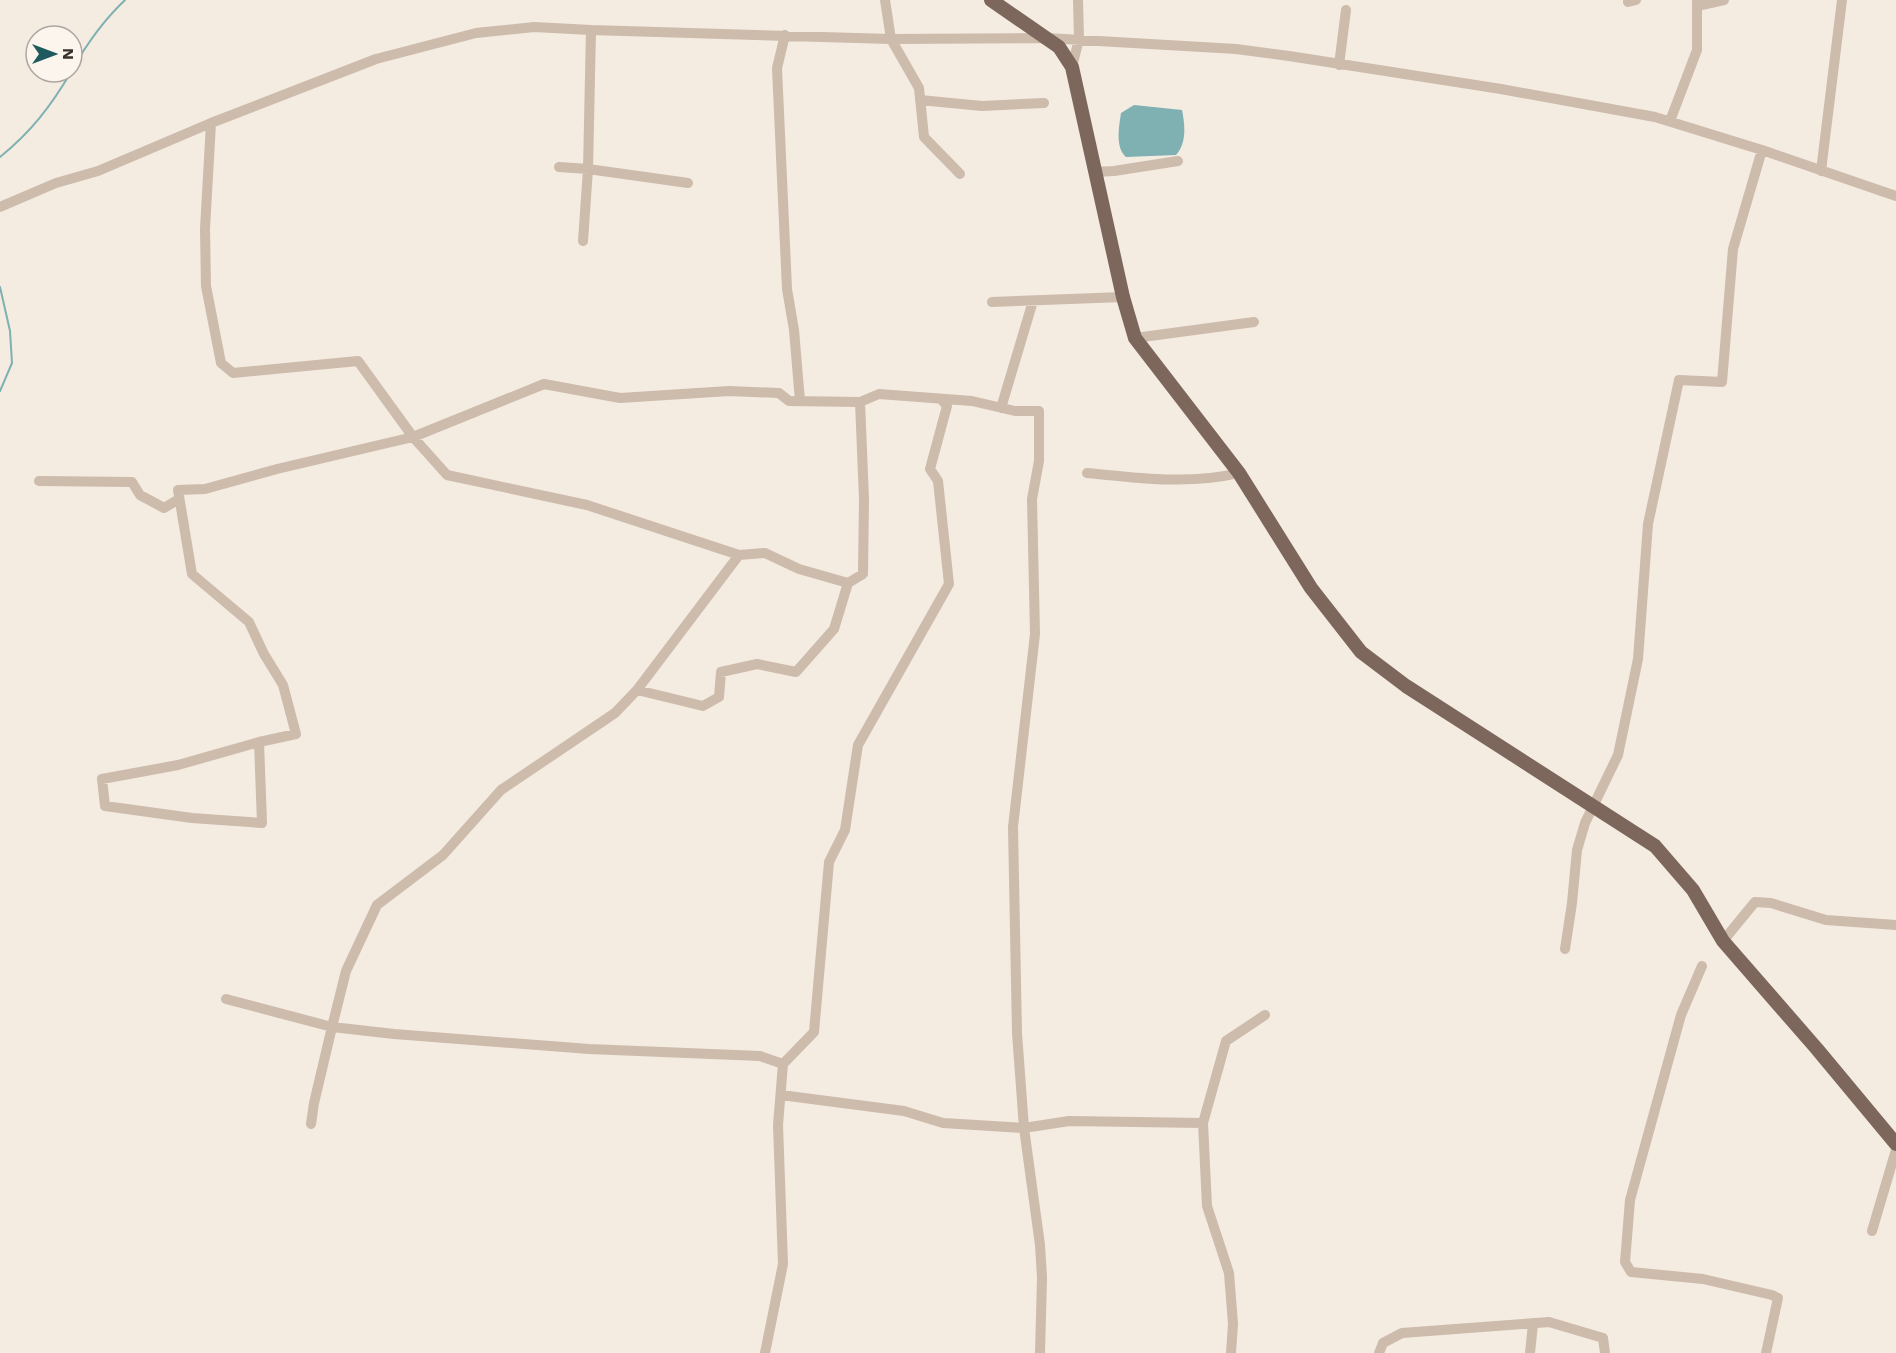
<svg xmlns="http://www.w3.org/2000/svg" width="1896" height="1353" viewBox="0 0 1896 1353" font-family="'Work Sans',sans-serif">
	<rect width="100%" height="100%" fill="#f4ebe1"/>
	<path fill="#7fb0b2" d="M1134 105 1182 110C1185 125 1187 143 1176 155L1126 157C1115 147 1119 127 1121 113Z"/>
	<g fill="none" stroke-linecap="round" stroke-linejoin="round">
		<path stroke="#7fb0b2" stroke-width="2" d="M72 70C86 45 104 20 125 0
			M0 157C31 132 51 106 71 72
			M0 287 10 331 12 363 0 391"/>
		<path stroke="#cdbbac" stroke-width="10" d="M885 0 891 39 919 88 924 137 960 174
			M1628 2 1636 0
			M1697 6 1724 0
			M785 35 777 68 787 289 794 330 800 401
			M1339 65 1346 10
			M1072 67 1079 39 1078 0
			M920 100 982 106 1044 103
			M1670 121 1697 50V0
			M211 123 205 229 206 286 221 363 233 373 358 361 413 437 544 384 620 398 729 391 779 393 789 401 860 402 879 394 972 401 1015 411H1039V461L1032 499 1035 634 1013 827 1017 1033 1024 1128 1040 1245 1042 1278 1040 1353
			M559 167 588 169 688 183
			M1821 171 1842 0
			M1095 172 1114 171 1178 161
			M0 207 56 183 98 171 211 123 376 59 476 33 534 27 591 30 891 39 1047 38 1236 49 1289 56 1501 89 1655 117 1762 150 1896 196
			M583 241 588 169 591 30
			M992 302 1123 297
			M1135 338 1254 322
			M1001 408 1033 301
			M1087 473C1138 478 1189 485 1239 473
			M39 481 132 482 140 495 164 508 179 499
			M739 555 765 553 799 569 848 583 863 574 864 499 860 402
			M637 690 703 706 719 697 721 672 757 664 796 672 834 629 848 583
			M259 742 262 823 192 818 105 806 102 779 178 765 259 742 296 734 283 685 264 654 249 622 192 574 178 490 205 489 277 469 413 437 447 475 587 505 739 555 637 690 615 713 501 790 443 855 377 905 346 971 332 1027 394 1034 589 1049 760 1056 783 1064 778 1125 783 1264 765 1353
			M1723 941 1755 902 1771 903 1826 920 1896 925
			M1565 949 1572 903 1577 850 1585 823 1618 755 1638 659 1648 524 1679 380 1722 382 1733 249 1762 150
			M1702 966 1681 1015 1630 1200 1625 1262 1631 1272 1703 1279 1772 1295 1778 1298 1766 1353
			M226 999 332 1027 314 1103 311 1124
			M783 1064 814 1032 829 862 845 830 858 745 949 584 938 481 930 469 947 406 941 399
			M781 1095 904 1111 943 1123 1024 1128 1069 1121 1203 1123 1207 1206 1229 1273 1233 1324 1231 1353
			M1203 1123 1226 1041 1265 1015
			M1872 1231 1896 1150
			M1379 1353 1383 1343 1402 1333 1549 1322 1603 1338 1605 1353
			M1530 1353 1533 1324"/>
		<path stroke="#7d675c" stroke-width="14" d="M991 0 1059 47 1072 67 1123 297 1135 338 1239 473 1311 588 1361 652 1406 686 1655 846 1693 890 1723 941 1817 1049 1896 1144"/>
	</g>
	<g transform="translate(54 54) rotate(90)"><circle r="28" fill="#fbf5ee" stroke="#aea6a0" stroke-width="1.5"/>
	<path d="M0-4.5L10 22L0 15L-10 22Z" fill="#1f5a5e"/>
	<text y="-9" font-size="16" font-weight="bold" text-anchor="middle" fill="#3b302b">N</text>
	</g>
</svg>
